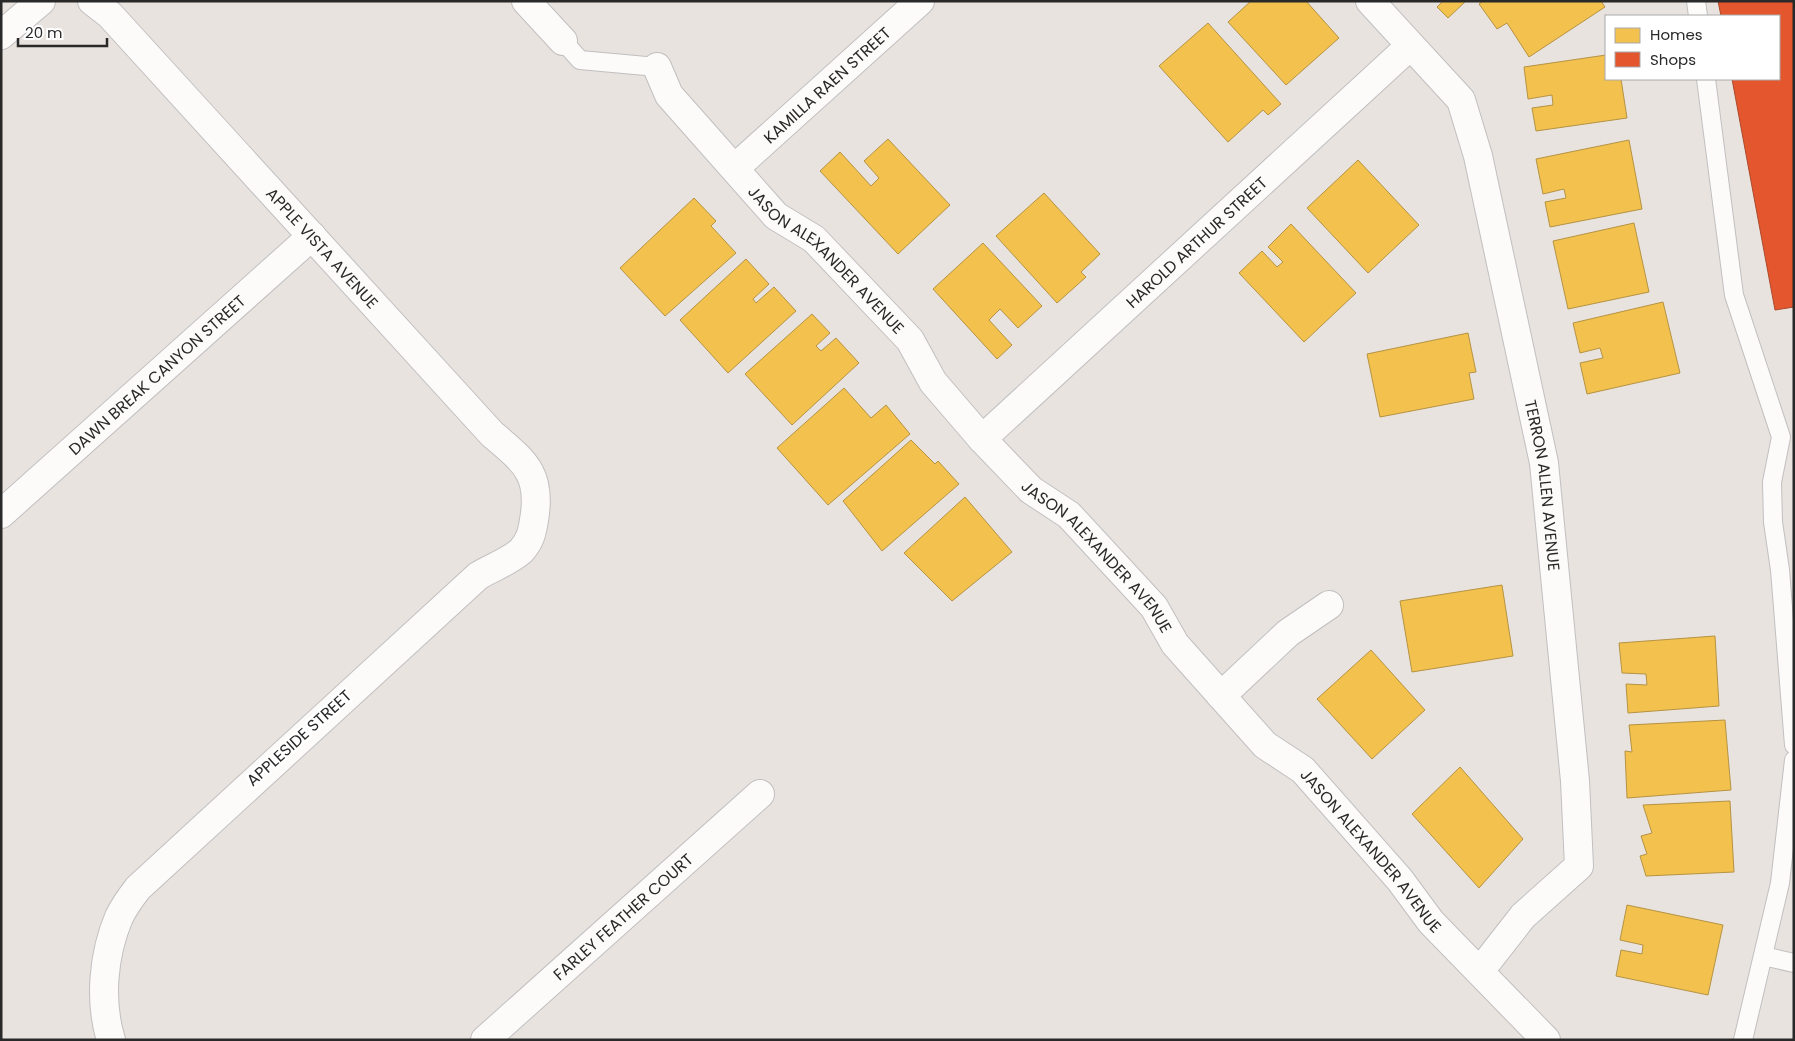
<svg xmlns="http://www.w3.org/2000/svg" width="1795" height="1041" viewBox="0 0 1795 1041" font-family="Poppins,sans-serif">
	<rect width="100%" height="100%" fill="#e8e3de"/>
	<path fill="#f2c14e" stroke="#b69343" d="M1251 1H1306L1339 38 1286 85 1228 22Z
		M1443 1H1466L1448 18 1437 7Z
		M1483 1H1601L1605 7 1529 57 1507 23 1497 29 1479 4Z
		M1208 23 1281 104 1268 115 1263 110 1228 142 1159 66Z
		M1606 55V79H1621L1627 118 1536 131 1532 108 1553 105 1552 95 1528 99 1524 67Z
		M888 139 950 205 898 254 820 171 840 152 871 186 879 178 864 161Z
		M1629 140 1642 209 1550 227 1545 202 1566 198 1564 189 1543 194 1536 159Z
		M1358 160 1419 225 1368 273 1307 208Z
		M1044 193 1100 254 1081 272 1086 277 1057 303 996 236Z
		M694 198 716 221 711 226 736 253 665 316 620 268Z
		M1634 223 1649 292 1568 309 1553 241Z
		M1291 224 1356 293 1304 342 1239 273 1262 251 1277 267 1283 262 1268 247Z
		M983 243 1042 306 1018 328 1000 309 989 320 1012 345 997 359 933 289Z
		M746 259 769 284 753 299 756 303 774 287 796 311 728 373 680 320Z
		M1663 302 1680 373 1587 394 1580 363 1603 358 1600 348 1580 353 1573 323Z
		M812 314 830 333 816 346 821 351 836 338 859 363 792 425 745 374Z
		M1468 333 1476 372 1469 373 1474 399 1380 417 1367 354Z
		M844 388 871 418 886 405 910 434 828 505 777 448Z
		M911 440 935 464 938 461 959 484 882 551 843 501Z
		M965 497 1012 552 952 601 904 553Z
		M1502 585 1513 656 1412 672 1400 601Z
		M1715 636 1719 706 1628 713 1626 684 1647 685 1646 674 1622 673 1619 643Z
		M1371 650 1425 710 1372 759 1317 699Z
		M1725 720 1731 790 1627 798 1625 751 1632 752 1629 725Z
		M1460 767 1523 839 1479 888 1412 814Z
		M1730 801 1734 872 1646 876 1640 856 1647 854 1641 836 1652 833 1643 805Z
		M1627 905 1723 925 1708 995 1616 976 1621 950 1642 954 1643 945 1620 940Z"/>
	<path fill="#e4572e" stroke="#ac492c" d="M1718 1H1794V307L1775 310 1732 79H1779V16H1721Z"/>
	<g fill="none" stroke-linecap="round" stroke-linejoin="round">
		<defs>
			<path id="lane" d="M1696 1 1698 16
				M563 41 580 60 657 67
				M1706 79 1734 295 1781 437 1772 482 1773 522 1780 570 1794 745
				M1763 956 1794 963
				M1743 1040 1780 883 1794 760"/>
			<g id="street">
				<path id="s1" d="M92 1 110 15 492 434C525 462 542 474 534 520 532 533 530 541 521 551 510 561 491 568 478 576L138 888C131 897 124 907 119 917 103 955 99 1001 111 1040"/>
				<path d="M526 1 563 41"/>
				<path id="s2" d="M1370 1 1461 100 1478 156 1544 463 1575 781 1579 866 1523 916 1480 971"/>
				<path d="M1 35 41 1"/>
				<path id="s3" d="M657 67 669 95 776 216 814 239 910 340 933 382 982 439 1031 490 1069 515 1154 607 1175 644 1265 745 1303 770 1400 880 1431 922 1546 1040"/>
				<path id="s4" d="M735 168 920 1"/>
				<path id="s5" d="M982 439 1410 46"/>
				<path id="s6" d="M1 514 312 236"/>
				<path d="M1221 696 1288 633 1329 605"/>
				<path id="s7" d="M485 1040 760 794"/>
			</g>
		</defs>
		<use href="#lane" stroke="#c1bfc0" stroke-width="20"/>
		<use href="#street" stroke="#c1bfc0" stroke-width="30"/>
		<use href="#lane" stroke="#fcfbfa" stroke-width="18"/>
		<use href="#street" stroke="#fcfbfa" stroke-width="28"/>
	</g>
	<g text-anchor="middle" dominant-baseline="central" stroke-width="5" stroke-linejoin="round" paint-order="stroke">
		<g font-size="16" fill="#292929" stroke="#fff">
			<text stroke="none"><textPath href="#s4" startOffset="124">KAMILLA RAEN STREET</textPath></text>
			<text stroke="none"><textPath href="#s5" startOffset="291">HAROLD ARTHUR STREET</textPath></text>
			<text stroke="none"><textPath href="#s1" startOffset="338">APPLE VISTA AVENUE</textPath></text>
			<text stroke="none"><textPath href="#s3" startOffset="259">JASON ALEXANDER AVENUE</textPath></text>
			<text stroke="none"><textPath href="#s6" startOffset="209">DAWN BREAK CANYON STREET</textPath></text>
			<text stroke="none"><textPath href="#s2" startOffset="529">TERRON ALLEN AVENUE</textPath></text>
			<text stroke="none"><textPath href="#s3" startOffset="664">JASON ALEXANDER AVENUE</textPath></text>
			<text transform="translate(299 738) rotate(-42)">APPLESIDE STREET</text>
			<text stroke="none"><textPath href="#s3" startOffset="1069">JASON ALEXANDER AVENUE</textPath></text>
			<text stroke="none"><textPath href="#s7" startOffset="185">FARLEY FEATHER COURT</textPath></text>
		</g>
	</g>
	<rect width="1795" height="1041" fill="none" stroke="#292929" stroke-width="5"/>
	<rect x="1605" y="15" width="175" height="65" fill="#ffffff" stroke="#a9a9a9"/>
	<rect x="1615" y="28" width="25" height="15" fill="#f2c14e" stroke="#a9a9a9"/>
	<text x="1650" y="40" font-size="15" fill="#292929">Homes</text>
	<rect x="1615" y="52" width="25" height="15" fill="#e4572e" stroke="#a9a9a9"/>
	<text x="1650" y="65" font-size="15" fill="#292929">Shops</text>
	<path d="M18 38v8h89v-8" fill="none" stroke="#292929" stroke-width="2.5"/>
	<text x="25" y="38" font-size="15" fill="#292929" stroke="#ffffff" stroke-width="4" paint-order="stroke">20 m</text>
</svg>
